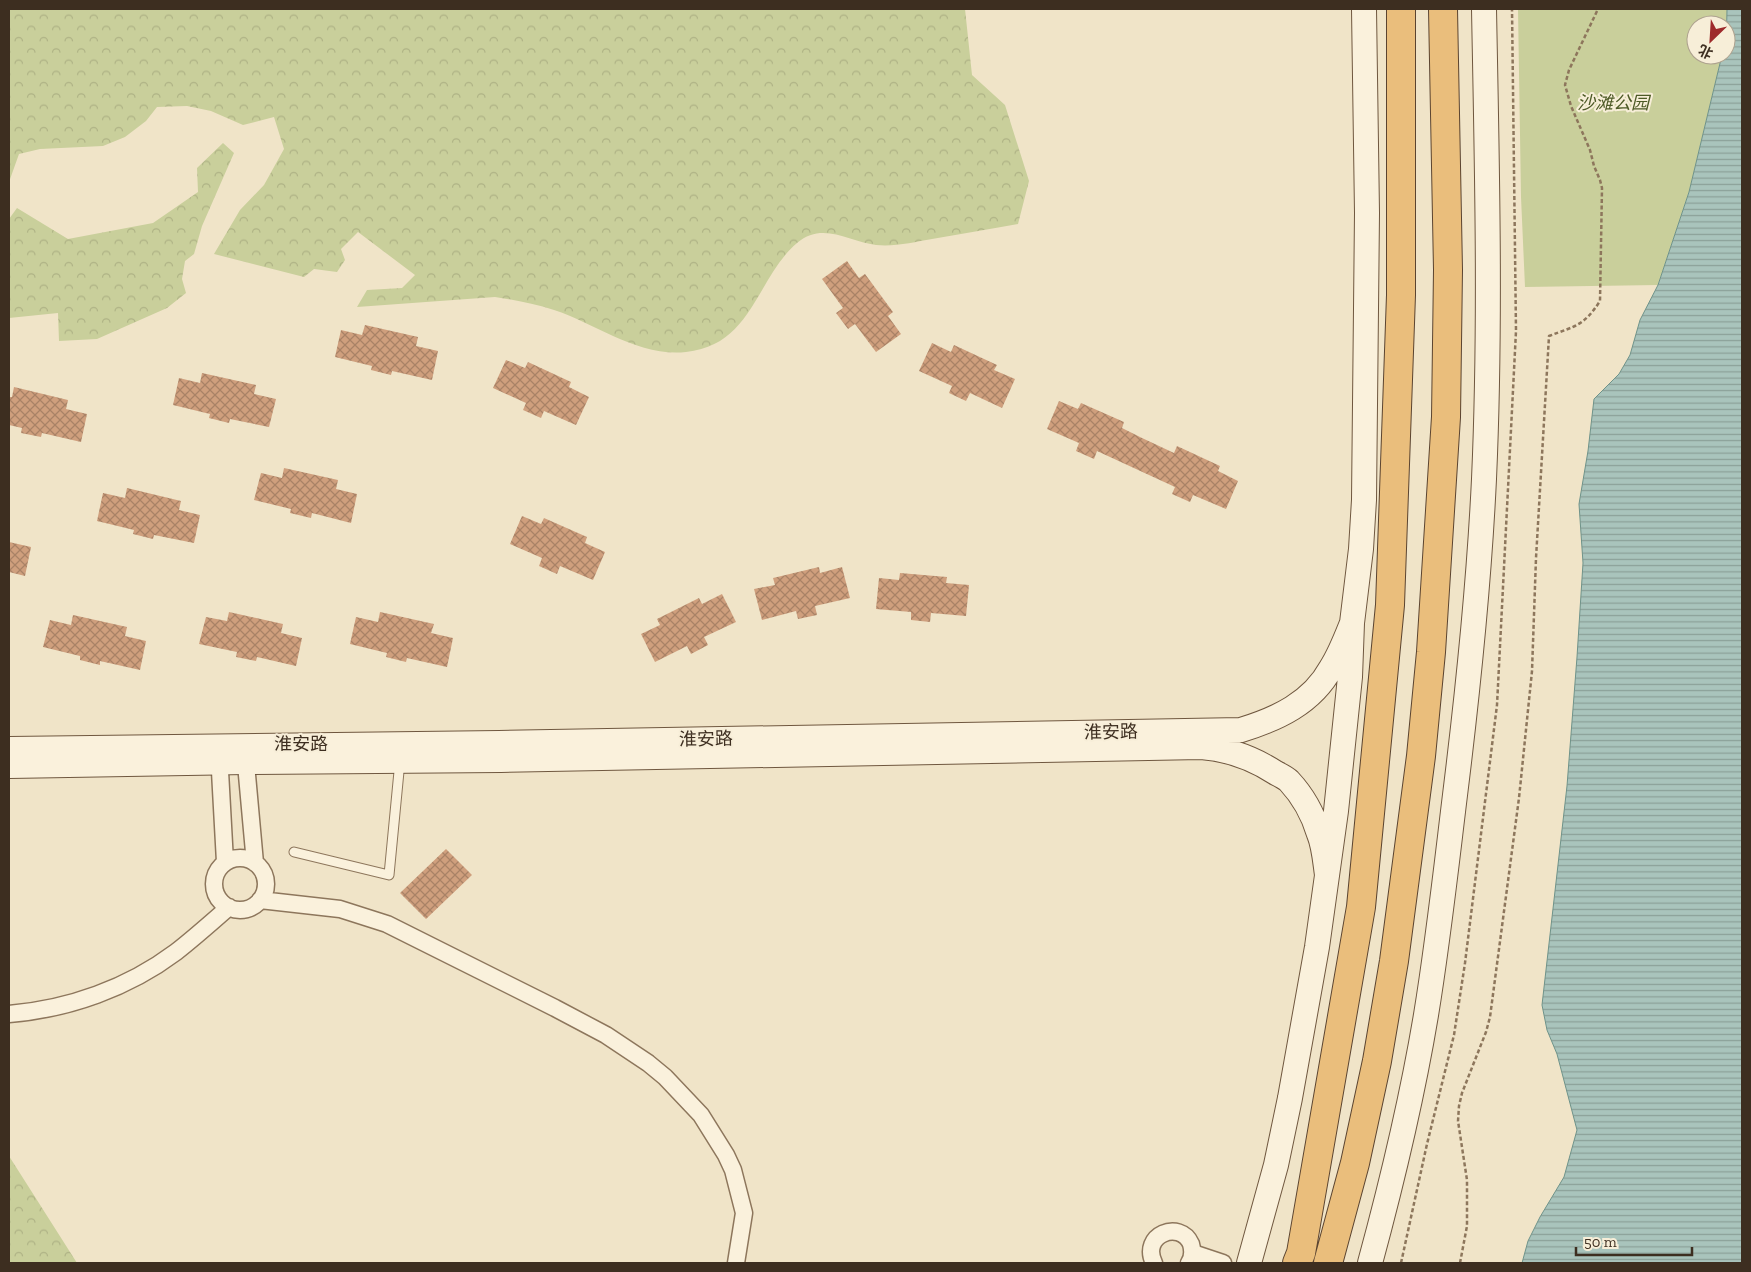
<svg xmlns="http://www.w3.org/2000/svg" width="1751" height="1272" viewBox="0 0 1751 1272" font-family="'Zilla Slab','Noto Sans SC',serif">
	<defs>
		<pattern id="forest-crowns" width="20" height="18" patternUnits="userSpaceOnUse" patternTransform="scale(1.25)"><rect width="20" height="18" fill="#c9cf9b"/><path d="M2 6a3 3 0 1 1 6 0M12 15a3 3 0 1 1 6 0" fill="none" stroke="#aeb285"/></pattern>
		<pattern id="water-rules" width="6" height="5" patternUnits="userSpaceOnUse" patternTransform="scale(1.25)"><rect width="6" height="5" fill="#a9c4bc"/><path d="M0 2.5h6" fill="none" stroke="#8ba098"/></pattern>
		<pattern id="building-cross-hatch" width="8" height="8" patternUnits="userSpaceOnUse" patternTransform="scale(1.25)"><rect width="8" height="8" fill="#cf9f7d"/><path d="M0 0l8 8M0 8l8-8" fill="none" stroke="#a98266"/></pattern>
	</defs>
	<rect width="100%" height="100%" fill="#f0e4c8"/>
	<path fill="url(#forest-crowns)" d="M9 9H965L972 75 1005 105 1029 181 1018 224C990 229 961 234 932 239 914 242 895 247 876 245 849 242 823 221 797 243 756 278 753 345 686 352 638 357 597 324 554 310 535 304 515 300 495 297L357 307 367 290 402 288 415 275 358 232 341 249 345 260 337 272 314 269 304 277 214 254 240 210 264 185 284 149 274 117 243 125 211 111 187 106 157 107 146 121 125 137 103 146 40 149 19 154 9 182Z
		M223 143 234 153 202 226 194 254 185 261 182 279 186 293 167 308 97 339 59 341 58 313 9 318V219L17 208 68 239 153 223 198 192 197 168Z
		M9 1156 77 1263H9Z"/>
	<path fill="#c9cf9b" d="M1518 9H1727L1726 35V25H1696V55H1722L1689 192 1658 285 1525 287 1521 197Z"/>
	<path fill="url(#water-rules)" stroke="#6f938a" d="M1727 9H1742V1263H1522L1528 1241 1540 1217 1564 1177 1577 1130 1557 1054 1547 1030 1542 1005 1567 786 1577 657 1583 563 1579 504 1588 451 1594 399 1619 374 1630 355 1640 320 1658 285 1689 192 1722 55H1726Z"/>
	<path fill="url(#building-cross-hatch)" d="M847 261 859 278 865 274 893 312 888 316 901 334 876 352 855 324 848 329 836 313 843 308 822 279Z
		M365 325 418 337 416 346 438 351 432 380 392 371 391 375 371 370 372 366 335 357 341 330 362 335Z
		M932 343 951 352 954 345 997 365 994 370 1015 379 1002 408 970 393 966 401 949 393 952 386 919 371Z
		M506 360 525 368 528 362 571 382 569 387 589 397 576 425 544 411 541 418 523 410 526 403 493 388Z
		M202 373 256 385 254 394 276 399 269 427 230 419 229 423 209 418 210 414 173 405 179 378 200 383Z
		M14 387 68 400 66 409 87 414 81 442 42 433 41 437 21 433 22 428 9 425V397H12Z
		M1059 401 1078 409 1081 403 1124 422 1122 428 1142 438 1174 453 1177 446 1220 466 1218 471 1238 481 1226 509 1193 495 1190 502 1172 494 1175 487 1097 451 1094 459 1076 451 1079 443 1047 429Z
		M284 468 338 480 336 489 357 494 351 523 312 513 311 518 290 513 291 509 254 500 261 473 282 478Z
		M127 488 181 501 179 510 200 515 194 543 154 535 153 539 133 534 134 530 97 521 103 493 125 498Z
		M522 516 541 524 544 518 587 537 585 543 605 552 593 580 560 566 557 574 539 566 542 558 510 544Z
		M9 542 31 547 25 576 9 572Z
		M819 567 820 573 842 567 850 598 815 606 817 615 798 619 796 611 762 620 754 589 775 585 773 578Z
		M900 573 947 577 946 583 969 585 966 616 931 613 930 622 911 620V612L876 609 879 578 899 580Z
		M722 594 736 622 704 637 708 645 691 654 687 646 655 662 641 634 660 625 657 619 699 598 702 604Z
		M229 612 283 624 281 633 302 638 296 666 257 657 256 661 236 657 237 652 199 644 206 617 227 621Z
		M380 612 434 624 431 633 453 638 447 667 407 658 406 662 386 657 387 653 350 644 356 617 378 622Z
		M73 615 127 627 125 636 146 641 140 670 100 661V665L80 660V656L43 647 50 620 71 625Z
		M446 849 472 875 426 919 400 893Z"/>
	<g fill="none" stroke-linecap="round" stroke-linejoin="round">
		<defs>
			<path id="service" d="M294 852 389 875 400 761"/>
			<path id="minor" d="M219 753 225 862
				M245 753 255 863
				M214 884a26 26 0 1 1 52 0a26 26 0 1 1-52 0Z
				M260 900 340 909 387 924 555 1008 606 1035 648 1063 665 1077 701 1115 726 1155 733 1170 744 1213 736 1263
				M9 1014C69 1009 128 988 176 952 194 938 212 922 229 907
				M1193 1253 1223 1263
				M1154 1263C1140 1235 1180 1219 1191 1244 1193 1251 1193 1257 1189 1263"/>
			<path id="secondary" d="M9 749 499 743 1241 730C1277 719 1312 703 1331 668 1340 654 1346 638 1352 623
				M9 766 246 762 501 760 1201 747C1229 749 1253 758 1276 773 1280 775 1286 778 1289 781 1303 796 1313 814 1319 834 1324 846 1325 861 1327 875
				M1249 1263 1276 1165 1290 1098 1317 947 1336 811 1350 677 1352 623 1361 549 1364 500 1367 213 1364 9
				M1370 1263C1392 1182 1412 1099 1426 1015 1438 942 1446 869 1455 795 1468 690 1479 585 1484 479 1491 322 1487 166 1484 9"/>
			<path id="trunk" d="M1297 1263 1301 1253 1361 907 1390 605 1401 295V9
				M1328 1263 1355 1163 1377 1061 1394 961 1421 756 1431 652 1446 417 1448 270 1443 9"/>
		</defs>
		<use href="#service" stroke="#8d765c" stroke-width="11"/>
		<use href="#minor" stroke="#8d765c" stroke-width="19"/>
		<use href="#secondary" stroke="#6f573f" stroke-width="26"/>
		<use href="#trunk" stroke="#5b4430" stroke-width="30"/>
		<path stroke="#8d765c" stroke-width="2.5" stroke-dasharray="4 2.5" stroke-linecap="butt" d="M1401 1263 1427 1144 1454 1035 1465 963 1497 705 1516 331 1512 9
			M1460 1263 1467 1226V1180L1458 1121 1459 1106 1462 1093 1486 1032 1490 1017 1519 798 1532 671 1536 558 1549 336C1575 326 1584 326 1600 301L1602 188 1600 180 1594 166 1590 150 1571 106 1565 85 1569 70 1598 9"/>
		<use href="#service" stroke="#faf1dc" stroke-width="9"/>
		<use href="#minor" stroke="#faf1dc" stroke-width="16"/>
		<use href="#secondary" stroke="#faf1dc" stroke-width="24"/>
		<use href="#trunk" stroke="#eabe7c" stroke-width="28"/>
	</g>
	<g text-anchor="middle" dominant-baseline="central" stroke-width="4" stroke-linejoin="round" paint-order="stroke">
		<g font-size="18" font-style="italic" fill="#4d5a26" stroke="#f7eed8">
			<text x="1613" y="103">沙滩公园</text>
		</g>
		<g font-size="18" fill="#3d2e20" stroke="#f7eed8">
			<text transform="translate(1111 732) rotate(-1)">淮安路</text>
			<text transform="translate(706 739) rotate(-1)">淮安路</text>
			<text x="301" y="744">淮安路</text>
		</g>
	</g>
	<rect width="1751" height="1272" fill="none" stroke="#3d2e20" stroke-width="20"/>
	<g transform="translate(1711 40) rotate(205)"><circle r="24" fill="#f7eed8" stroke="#ada18e"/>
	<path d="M0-4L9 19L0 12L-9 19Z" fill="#9e2a2b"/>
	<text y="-8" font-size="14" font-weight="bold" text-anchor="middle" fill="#3d2e20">北</text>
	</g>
	<path d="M1576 1247v8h116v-8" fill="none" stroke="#3d2e20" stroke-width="2.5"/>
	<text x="1584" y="1247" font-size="15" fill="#3d2e20" stroke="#f7eed8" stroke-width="4" paint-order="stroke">50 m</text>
</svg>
